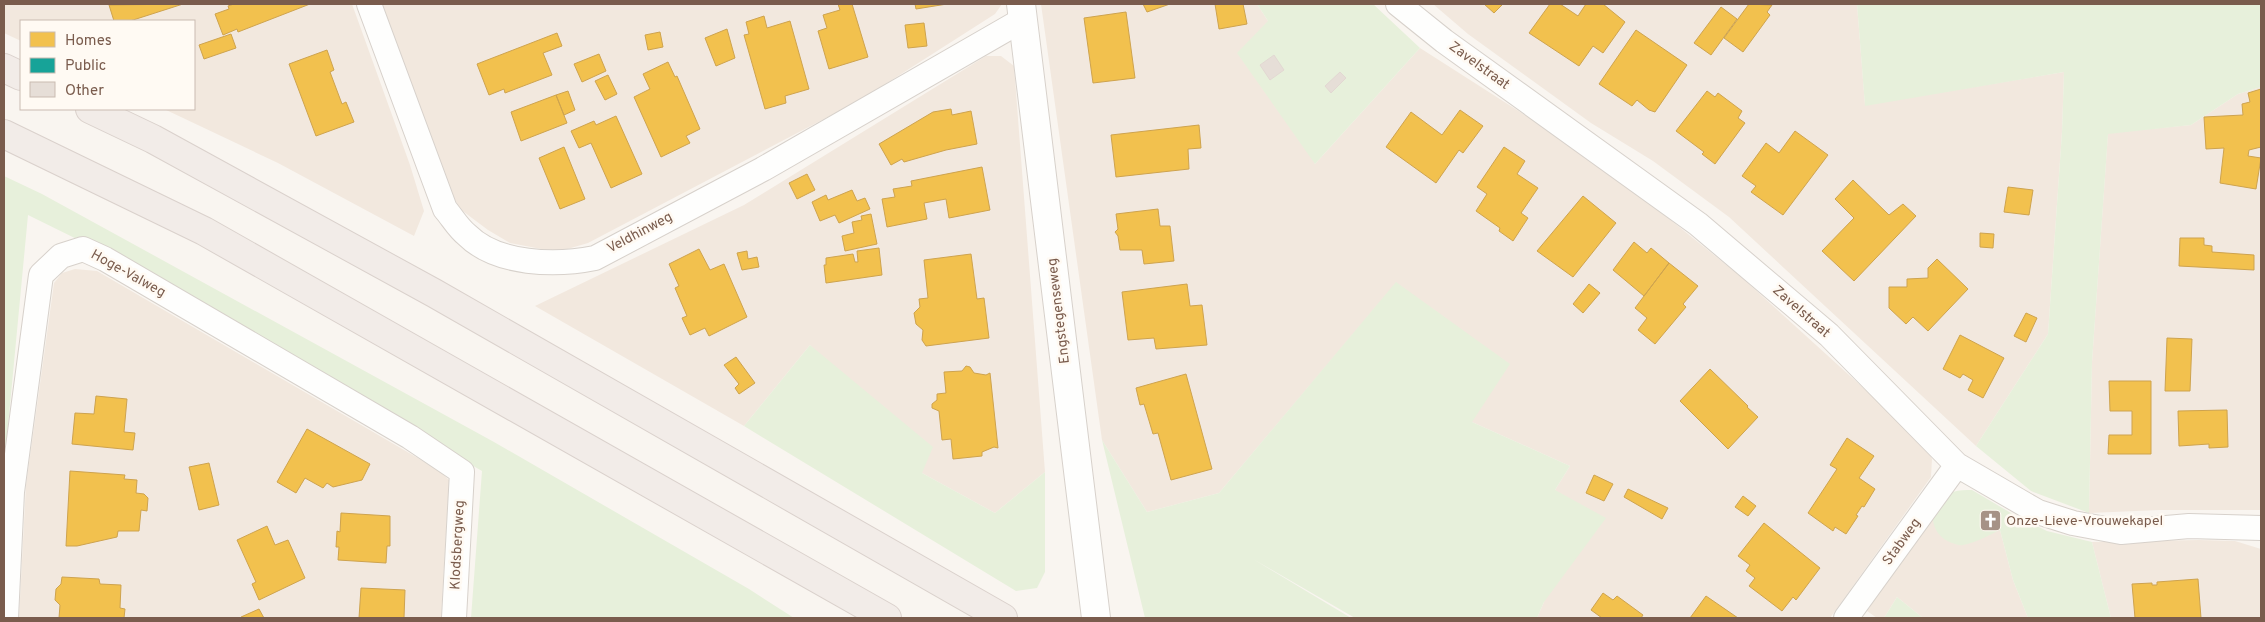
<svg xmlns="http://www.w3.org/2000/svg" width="2265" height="622" viewBox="0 0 2265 622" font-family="Overpass,sans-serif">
	<rect width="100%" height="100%" fill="#f9f5f0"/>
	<path fill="#f2e8de" d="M4 4H352L410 165 424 211 414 236 278 163 164 109H194V21H21V41L4 33Z
		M380 4H1002L995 14 862 99 588 243 557 252 510 243 488 230 460 209 441 174Z
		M1041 4H1257L1268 21 1315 164 1420 48 1600 163 1740 276 1925 444 1932 459 1931 477 1830 618H1537L1544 602 1555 490 1570 466 1472 422 1396 283 1219 493 1147 512 1102 440Z
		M1433 4H1857L1865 105 2064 72 2062 132 2048 334 1976 446 1729 217 1653 161 1591 123 1468 34Z
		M986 56H1001L1014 66 1045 472 995 513 922 473 810 345 744 426 535 306 744 205Z
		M2261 87V510H2160L2089 513 2092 362 2108 133 2191 125 2238 94Z
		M75 269 97 271 440 471 449 480 441 618H19L26 485 54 283 62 273Z
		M1933 509 2000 530 2013 580 2028 618H1923L1897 597 1884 618H1877L1867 611Z
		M2199 540 2235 541 2261 549V618H2111L2092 542Z"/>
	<path fill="#e7f0db" d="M1257 4H1373L1420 48 1315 164 1237 53 1268 21Z
		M1857 4H2261V87L2238 94 2191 125 2108 134 2092 362 2089 513 2031 491 1976 446 2048 334 2062 132 2064 72 1865 106Z
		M4 176 42 194 494 442 749 589 794 618H471L482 471 95 248 28 215 4 468Z
		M1396 282 1510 364 1472 422 1570 466 1555 490 1606 518 1544 602 1537 618H1355L1253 559 1351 618H1145L1102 440 1147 512 1219 493Z
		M810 345 933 447 922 473 995 513 1045 472V572L1037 588 1016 591 744 426Z
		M1972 490 2016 516 2047 531 2092 542 2111 618H2028L2013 580 2000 530C1989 535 1975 543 1963 545 1960 546 1956 544 1952 543 1926 534 1927 500 1953 492 1959 490 1966 490 1972 490Z
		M1897 597 1923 618H1884Z"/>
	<path fill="#f2c14e" stroke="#cea34e" d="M183 4 130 21H114L109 5Z
		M234 4H310L238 32 237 29 223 35 215 14 229 9 228 6Z
		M838 4H852L868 57 829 69 818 31 827 28 823 15 840 10Z
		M915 4H947L916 9Z
		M1143 4H1170L1147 12Z
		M1215 4H1243L1247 24 1219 29Z
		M1484 4H1503L1494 13Z
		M1550 4H1560L1578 16 1586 4H1603L1625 22 1603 53 1593 46 1579 66 1529 33Z
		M1749 4 1772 5 1767 12 1770 15 1743 52 1724 38Z
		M1721 7 1737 19 1711 55 1694 43Z
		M1126 12 1135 78 1093 83 1084 18Z
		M764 16 767 28 790 21 809 89 785 96 786 103 765 109 744 35 749 34 746 22Z
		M924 23 927 46 908 48 905 25Z
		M727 29 735 58 716 66 705 38Z
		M1636 30 1687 65 1655 112 1649 110 1637 100 1632 106 1599 84Z
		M660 32 663 47 648 50 645 35Z
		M557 33 562 46 543 53 552 75 505 93 504 89 489 95 477 64Z
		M231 34 236 48 204 59 199 45Z
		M327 50 334 70 330 72 342 104 346 102 354 122 316 136 289 64Z
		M599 54 606 71 582 82 574 64Z
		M668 62 675 77 677 76 700 129 686 136 690 143 661 157 634 97 650 89 643 74Z
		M608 75 617 94 605 100 595 81Z
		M2261 89V147L2249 150 2248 156 2261 158 2256 189 2220 183 2224 148 2206 149 2204 117 2243 115 2242 104 2250 102 2248 93Z
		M568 91 575 110 564 115 556 95Z
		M1707 91 1715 97 1718 93 1742 111 1738 118 1745 123 1715 164 1702 154 1704 152 1676 131Z
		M556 95 567 123 521 141 511 112Z
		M951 109 952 115 971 111 977 144 946 150 904 162 902 159 891 165 879 144 933 112Z
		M1460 110 1483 126 1463 153 1459 150 1436 183 1386 147 1411 112 1442 135Z
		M616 116 642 174 611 188 591 143 579 148 571 131 594 121 596 125Z
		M1199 125 1201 148 1188 149 1189 169 1116 177 1111 135Z
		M1795 131 1828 155 1783 215 1751 192 1756 186 1742 176 1766 143 1779 153Z
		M564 147 585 199 560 209 539 158Z
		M1504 147 1525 161 1517 174 1538 188 1521 213 1528 218 1513 241 1499 231 1500 228 1476 211 1487 194 1477 187Z
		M982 167 990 210 949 218 946 199 924 203 927 219 887 227 882 199 895 197 893 189 912 186 911 181Z
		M807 174 815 190 797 199 789 183Z
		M1853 180 1889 215 1903 204 1916 216 1854 281 1822 251 1854 218 1835 199Z
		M2008 187 2033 190 2029 215 2004 212Z
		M852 190 857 201 865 198 870 209 839 223 835 215 820 221 812 202 826 195 828 200Z
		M1583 196 1616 223 1573 277 1537 251Z
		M1158 209 1160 226H1170L1174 261 1144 264 1142 250H1120L1118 236 1115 232 1118 229 1116 214Z
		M871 214 877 244 845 251 842 236 854 233 852 222 862 220 861 216Z
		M1980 233 1994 234 1993 248 1980 247Z
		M2180 238H2204V245L2212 246V252L2254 255V270L2179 266Z
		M1634 242 1647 253 1651 248 1669 263 1644 296 1613 270Z
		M879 248 882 275 826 283 824 265H826V258L853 254 855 262H858L857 251Z
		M699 249 710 270 724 264 747 317 709 336 705 328 690 335 682 318 687 316 675 288 679 286 669 264Z
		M747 251 748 259 757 257 759 267 742 270 737 253Z
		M971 254 977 299 984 298 989 338 926 346 922 340 923 330 916 324 914 313 920 307 919 299 928 298 924 260Z
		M1937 259 1968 289 1928 331 1913 317 1906 324 1889 308V287H1907V279L1928 278V268Z
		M1669 263 1698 286 1683 304 1686 307 1655 344 1638 330 1647 318 1635 308Z
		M1187 284 1190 306 1202 305 1207 345 1156 349 1154 338 1128 340 1122 292Z
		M1589 284 1600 293 1583 313 1573 304Z
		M2026 313 2037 318 2026 342 2014 336Z
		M1960 335 2004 358 1983 398 1968 390 1973 380 1963 374 1960 378 1943 369Z
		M2167 338 2192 339 2190 391H2165Z
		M736 357 755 383 739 394 735 388 739 384 724 365Z
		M966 366 970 367 974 373 986 375 990 373 998 448 994 447 982 452V456L953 459 951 439 942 440 939 411 932 408V404L937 400V394L946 393 944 372 962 371Z
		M1710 369 1748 406 1747 407 1758 417 1728 449 1680 401Z
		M1186 374 1212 469 1171 480 1158 433 1153 434 1144 404 1140 405 1136 388Z
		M2109 381H2151V454H2108L2109 435H2132V411H2110Z
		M96 396 127 399 124 432 135 433 133 450 72 444 75 413 94 414Z
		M2227 410 2228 447 2209 448V444L2179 446 2178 411Z
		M307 429 370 464 362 480 333 487 327 483 323 488 305 478 296 493 277 482Z
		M1847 438 1874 456 1859 478 1875 489 1864 507 1862 506 1856 515 1858 516 1846 534 1835 527 1833 531 1808 513 1837 469 1830 465Z
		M209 463 219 505 199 510 189 467Z
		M70 471 125 475 124 479 137 480 136 493 144 494 148 498 147 511 141 510 139 531H118L117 537 77 546H66Z
		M1594 475 1613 484 1604 501 1586 493Z
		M1628 489 1668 508 1662 519 1624 497Z
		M1743 496 1756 506 1748 516 1735 507Z
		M341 513 390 516V546H387L386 563 338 560 339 547H336L337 531 340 532Z
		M1764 523 1820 568 1796 600 1793 597 1782 611 1749 586 1755 578 1746 571 1750 565 1738 556Z
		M267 526 275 545 288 540 305 578 259 600 252 584 256 582 237 540Z
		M62 577 99 579 100 584 121 585 120 608 125 609 124 618H59L60 605 55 600 56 589 61 584Z
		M2198 579 2201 618H2135L2132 584 2152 583V585H2157V582Z
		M361 588 405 590 404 618H359Z
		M1603 593 1613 600 1617 596 1643 615 1641 618H1602L1591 610Z
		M1706 596 1738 618H1690Z
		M259 609 264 618H241V617Z"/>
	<path fill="#17a398" stroke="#358e82" d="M1990 511 1999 524 1991 530 1981 518Z"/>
	<path fill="#e6ded7" stroke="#e2d8d2" d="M1274 55 1284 70 1270 80 1260 65Z
		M1340 72 1346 78 1331 93 1325 86Z"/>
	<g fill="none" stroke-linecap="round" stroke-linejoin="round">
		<defs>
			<path id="minor" d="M369 4 445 209C452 217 458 228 467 235 497 265 556 266 595 258L763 169 1024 19
				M1398 4 1444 41 1698 224 1829 335 1957 465 2038 512 2073 523 2121 532 2189 526 2261 528
				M6 618 12 492 41 275 61 256 83 249 105 259 410 437 462 472 454 618
				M1846 618 1957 465"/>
			<path id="tertiary" d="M1021 4 1096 618"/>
			<path id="trunk" d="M4 68 21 76
				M90 109 153 139 434 293 1003 618
				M4 134 204 231 887 618"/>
		</defs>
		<use href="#minor" stroke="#d7d1cb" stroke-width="26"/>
		<use href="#tertiary" stroke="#d7d1cb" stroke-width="30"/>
		<use href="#trunk" stroke="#dad1cc" stroke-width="30"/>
		<use href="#minor" stroke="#fefefd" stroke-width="24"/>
		<use href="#tertiary" stroke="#fefefd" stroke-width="28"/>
		<use href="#trunk" stroke="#f2ece8" stroke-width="28"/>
	</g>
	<defs>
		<symbol id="church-square" viewBox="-11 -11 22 22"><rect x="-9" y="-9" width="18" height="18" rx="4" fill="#a69286" stroke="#fffaf3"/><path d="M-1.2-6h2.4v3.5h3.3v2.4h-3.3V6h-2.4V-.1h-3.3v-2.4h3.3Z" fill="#fff"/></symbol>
	</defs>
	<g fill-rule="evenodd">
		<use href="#church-square" x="1978" y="508" width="25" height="25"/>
	</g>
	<g text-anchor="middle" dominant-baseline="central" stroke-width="5" stroke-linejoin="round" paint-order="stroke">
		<g font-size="14" fill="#7a5c4d" stroke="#fffaf3">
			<text transform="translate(1479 66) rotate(36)">Zavelstraat</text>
			<text transform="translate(640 233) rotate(-28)">Veldhinweg</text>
			<text transform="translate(128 274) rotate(29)">Hoge-Valweg</text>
			<text transform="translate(1059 311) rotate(-97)">Engstegenseweg</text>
			<text transform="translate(1801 312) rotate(41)">Zavelstraat</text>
			<text transform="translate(1902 542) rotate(-54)">Stabweg</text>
			<text transform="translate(458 545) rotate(-87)">Klodsbergweg</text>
		</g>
		<g font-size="14" fill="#7a5c4d" stroke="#fffaf3" text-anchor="start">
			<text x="2006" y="521">Onze-Lieve-Vrouwekapel</text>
		</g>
	</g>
	<rect width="2265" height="622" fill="none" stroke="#7a5c4d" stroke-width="10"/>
	<rect x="20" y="20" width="175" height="90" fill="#fffaf3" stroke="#cabbb1"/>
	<rect x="30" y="32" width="25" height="15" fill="#f2c14e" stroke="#cabbb1"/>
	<text x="65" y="45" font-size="15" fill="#7a5c4d">Homes</text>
	<rect x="30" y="58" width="25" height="15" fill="#17a398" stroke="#cabbb1"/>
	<text x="65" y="70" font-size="15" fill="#7a5c4d">Public</text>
	<rect x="30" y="82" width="25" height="15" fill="#e6ded7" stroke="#cabbb1"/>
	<text x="65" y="95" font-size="15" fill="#7a5c4d">Other</text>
</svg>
